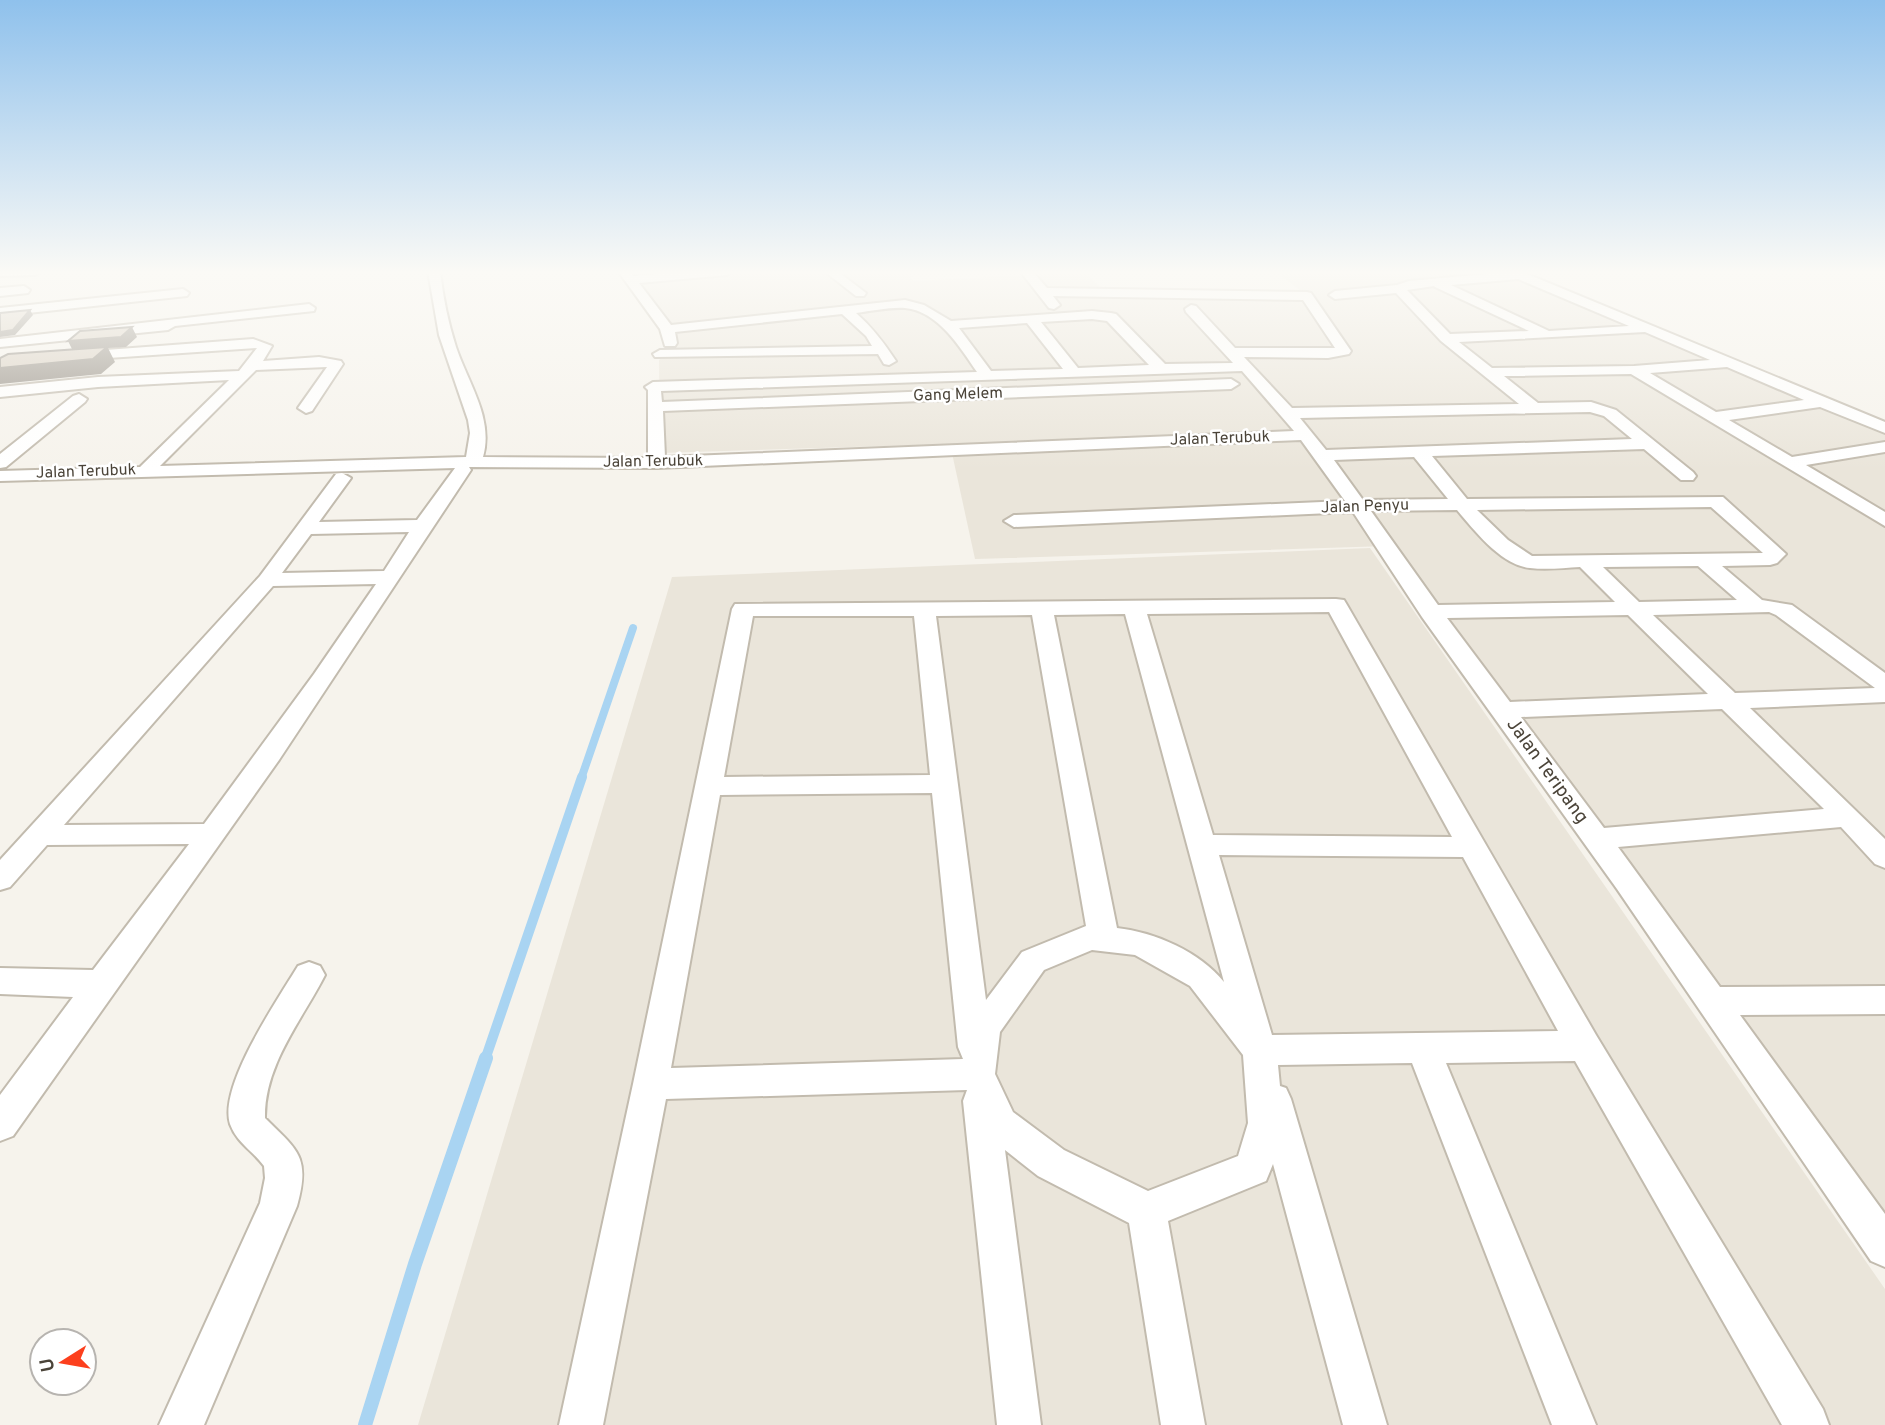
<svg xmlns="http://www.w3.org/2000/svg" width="1885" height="1425" viewBox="0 0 1885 1425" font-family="Overpass,sans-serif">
	<rect width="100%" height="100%" fill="#f6f3ec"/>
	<path fill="#eae5da" d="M752 271H906L914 281 1085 272 1102 289 1305 294 1280 275 1329 271H1503L1885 434V1233L1387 546 975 559 950 444 660 453 659 360 676 348 669 324 640 280Z
		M1370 548 1885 1289V1425H418L672 577Z"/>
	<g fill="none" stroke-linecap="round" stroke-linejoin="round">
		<path stroke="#a9d4f2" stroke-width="8" d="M581 779 633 628"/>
		<path stroke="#a9d4f2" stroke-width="10" d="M485 1060 582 777"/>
		<path stroke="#a9d4f2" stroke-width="14" d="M365 1425 415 1264 486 1058"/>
		<defs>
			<path id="minor" d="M0 271H41L35 275 0 276Z
				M428 271H440C443 297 448 322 456 347 468 383 494 418 483 457L648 458V390L645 387 653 382 977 372C960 347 938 311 905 308 890 307 872 311 856 313 873 328 884 343 896 361L889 365 884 364 878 354 655 357 653 354 660 350 872 346 866 336 842 314 675 332 677 343 675 346H665L660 329 618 271H630L634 276 690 271H733L727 275 639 283 671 325 905 300 924 305 951 321 1092 311 1111 313 1116 314 1165 364 1233 363 1186 312 1185 309 1191 305 1196 306 1235 348H1335L1303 300 1053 296 1060 305 1054 309 1049 308 1020 271H1032L1047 288 1307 292 1311 293 1351 351 1349 354 1328 358 1244 357 1292 408 1519 404 1441 341 1396 293 1335 299 1329 295 1335 291 1397 285 1409 281 1520 271 1885 422V433L1820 407 1729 420 1792 457 1885 442V452L1806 465 1885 512V526L1631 374 1504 376 1538 403 1591 402 1616 410 1693 472 1696 476 1693 480H1681L1644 449 1432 456 1467 499 1723 497 1786 554 1777 563 1770 565 1722 566 1762 600 1792 605 1885 673V702L1750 708 1885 839V868L1875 864 1841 827 1618 847 1720 987 1885 986V1014L1740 1015 1885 1214V1267L1871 1261 1617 889 1422 617 1353 512 1014 527 1004 521 1014 515 1345 501 1301 440 657 468 469 467 471 470 279 760 13 1136 0 1141V1095L73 997 0 994V968L93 970 189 844 47 845 10 887 0 890V860L260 576 336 474 342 473 351 478 319 522 417 520 455 468 0 481V471L140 467 229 380 98 387 0 397V387L98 377 239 371 257 348 79 360 72 356 79 352 253 339 272 346 263 361 319 357 341 361 343 364 312 411 306 413 298 408 327 367 256 370 160 466 466 457 470 433 468 420 439 335ZM1518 279 1629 326 1549 331 1451 285ZM1434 286 1435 287 1529 331 1450 334 1407 290ZM1092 319 1107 321 1149 365 1078 368 1041 322ZM1027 323 1063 369 991 371 959 328ZM1645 332 1710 360 1634 366 1492 368 1459 342ZM1727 367 1804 400 1716 412 1650 373ZM1242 371 1294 431 665 457 663 411 1231 389 1239 384 1231 379 662 402 661 391ZM1590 412 1604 416 1632 439 1326 450 1300 418ZM1414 457 1448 499 1363 500 1334 460ZM1711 507 1763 553 1532 556 1508 540 1477 510ZM1457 510C1475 531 1501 565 1530 568 1546 570 1564 568 1580 567L1615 602 1438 605 1371 511ZM409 532 384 571 282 573 311 534ZM1698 566 1737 600 1639 602 1603 567ZM376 584 314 674 204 824 64 825 273 586ZM1769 612 1776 615 1875 688 1735 693 1653 615ZM1628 615 1708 694 1510 702 1447 618ZM1722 709 1824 809 1604 828 1521 717Z
				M824 271H837L866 293 864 296H856Z
				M24 286 30 290 28 293 0 296V288Z
				M183 289 189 293 187 296 0 316V308Z
				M309 304 315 308 314 311 175 326 168 330 0 347V339Z
				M79 394 87 399 85 402 6 467 0 468V454L73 396Z
				M1336 599 1344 600 1347 605 1596 1035 1823 1409 1829 1425H1782L1575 1061 1446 1063 1596 1425H1552L1412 1063 1278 1065 1280 1086 1286 1088 1291 1099 1387 1425H1343L1273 1164 1266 1181 1168 1221 1205 1425H1161L1129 1223 1038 1176 1005 1150 1041 1425H997L963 1101 967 1090 666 1099 603 1425H559L633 1084 732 609 735 604ZM1329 612 1452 837 1213 835 1147 614ZM1125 614 1224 982C1200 952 1155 932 1117 928L1054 615ZM1032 615 1086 926 1022 952 986 1000 936 616ZM753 616H914L930 775 724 777ZM932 793 958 1047 963 1059 671 1068 720 795ZM1219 855 1463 857 1558 1031 1272 1035ZM1092 950 1135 955 1190 986 1243 1055 1248 1123 1238 1156 1148 1191 1064 1150 1013 1112 995 1074 1000 1032 1044 970Z
				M309 962 320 966 325 975C302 1020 264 1065 265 1118 297 1150 311 1156 297 1206L204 1425H159L260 1203 265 1178 264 1166C252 1150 237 1143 230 1124 218 1086 278 999 298 966Z"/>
		</defs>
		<use href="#minor" stroke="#c2bbae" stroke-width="4"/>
		<use href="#minor" fill="#fff" fill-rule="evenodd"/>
	</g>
	<path fill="#979187" d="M30 310 33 315 15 335 0 337V332Z
		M132 327 137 337 126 347 108 348 115 362 101 374 0 384V368L73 351 68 341Z"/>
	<path fill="#d8cfc1" stroke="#979187" stroke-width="2" d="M30 310 13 330 0 332V313Z
		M132 327 121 337 68 341 80 331Z
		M107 347 93 359 0 368V358L8 354Z"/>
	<linearGradient id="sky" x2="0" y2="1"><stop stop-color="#8fc1ec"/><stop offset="0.58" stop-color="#fbfaf6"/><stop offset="1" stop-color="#fbfaf6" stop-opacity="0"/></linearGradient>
	<rect width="1885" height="470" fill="url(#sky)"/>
	<g text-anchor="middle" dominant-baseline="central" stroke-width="5" stroke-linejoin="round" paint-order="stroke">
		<g font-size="16" fill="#4b4439" stroke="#fff">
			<text transform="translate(958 395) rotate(-2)">Gang Melem</text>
			<text transform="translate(1220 439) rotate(-2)">Jalan Terubuk</text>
			<text transform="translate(653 462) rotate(-1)">Jalan Terubuk</text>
			<text transform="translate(86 472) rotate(-2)">Jalan Terubuk</text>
			<text transform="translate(1365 507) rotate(-2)">Jalan Penyu</text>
		</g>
		<g font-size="19" fill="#4b4439" stroke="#fff">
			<text transform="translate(1547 771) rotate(54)">Jalan Teripang</text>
		</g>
	</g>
	<g transform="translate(63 1362) rotate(259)"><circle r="33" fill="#ffffff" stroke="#b7b4b0" stroke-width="2"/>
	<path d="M0-5L12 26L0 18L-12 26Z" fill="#fc3f1d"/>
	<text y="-10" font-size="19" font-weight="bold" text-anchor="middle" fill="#4b4439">U</text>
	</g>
</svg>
